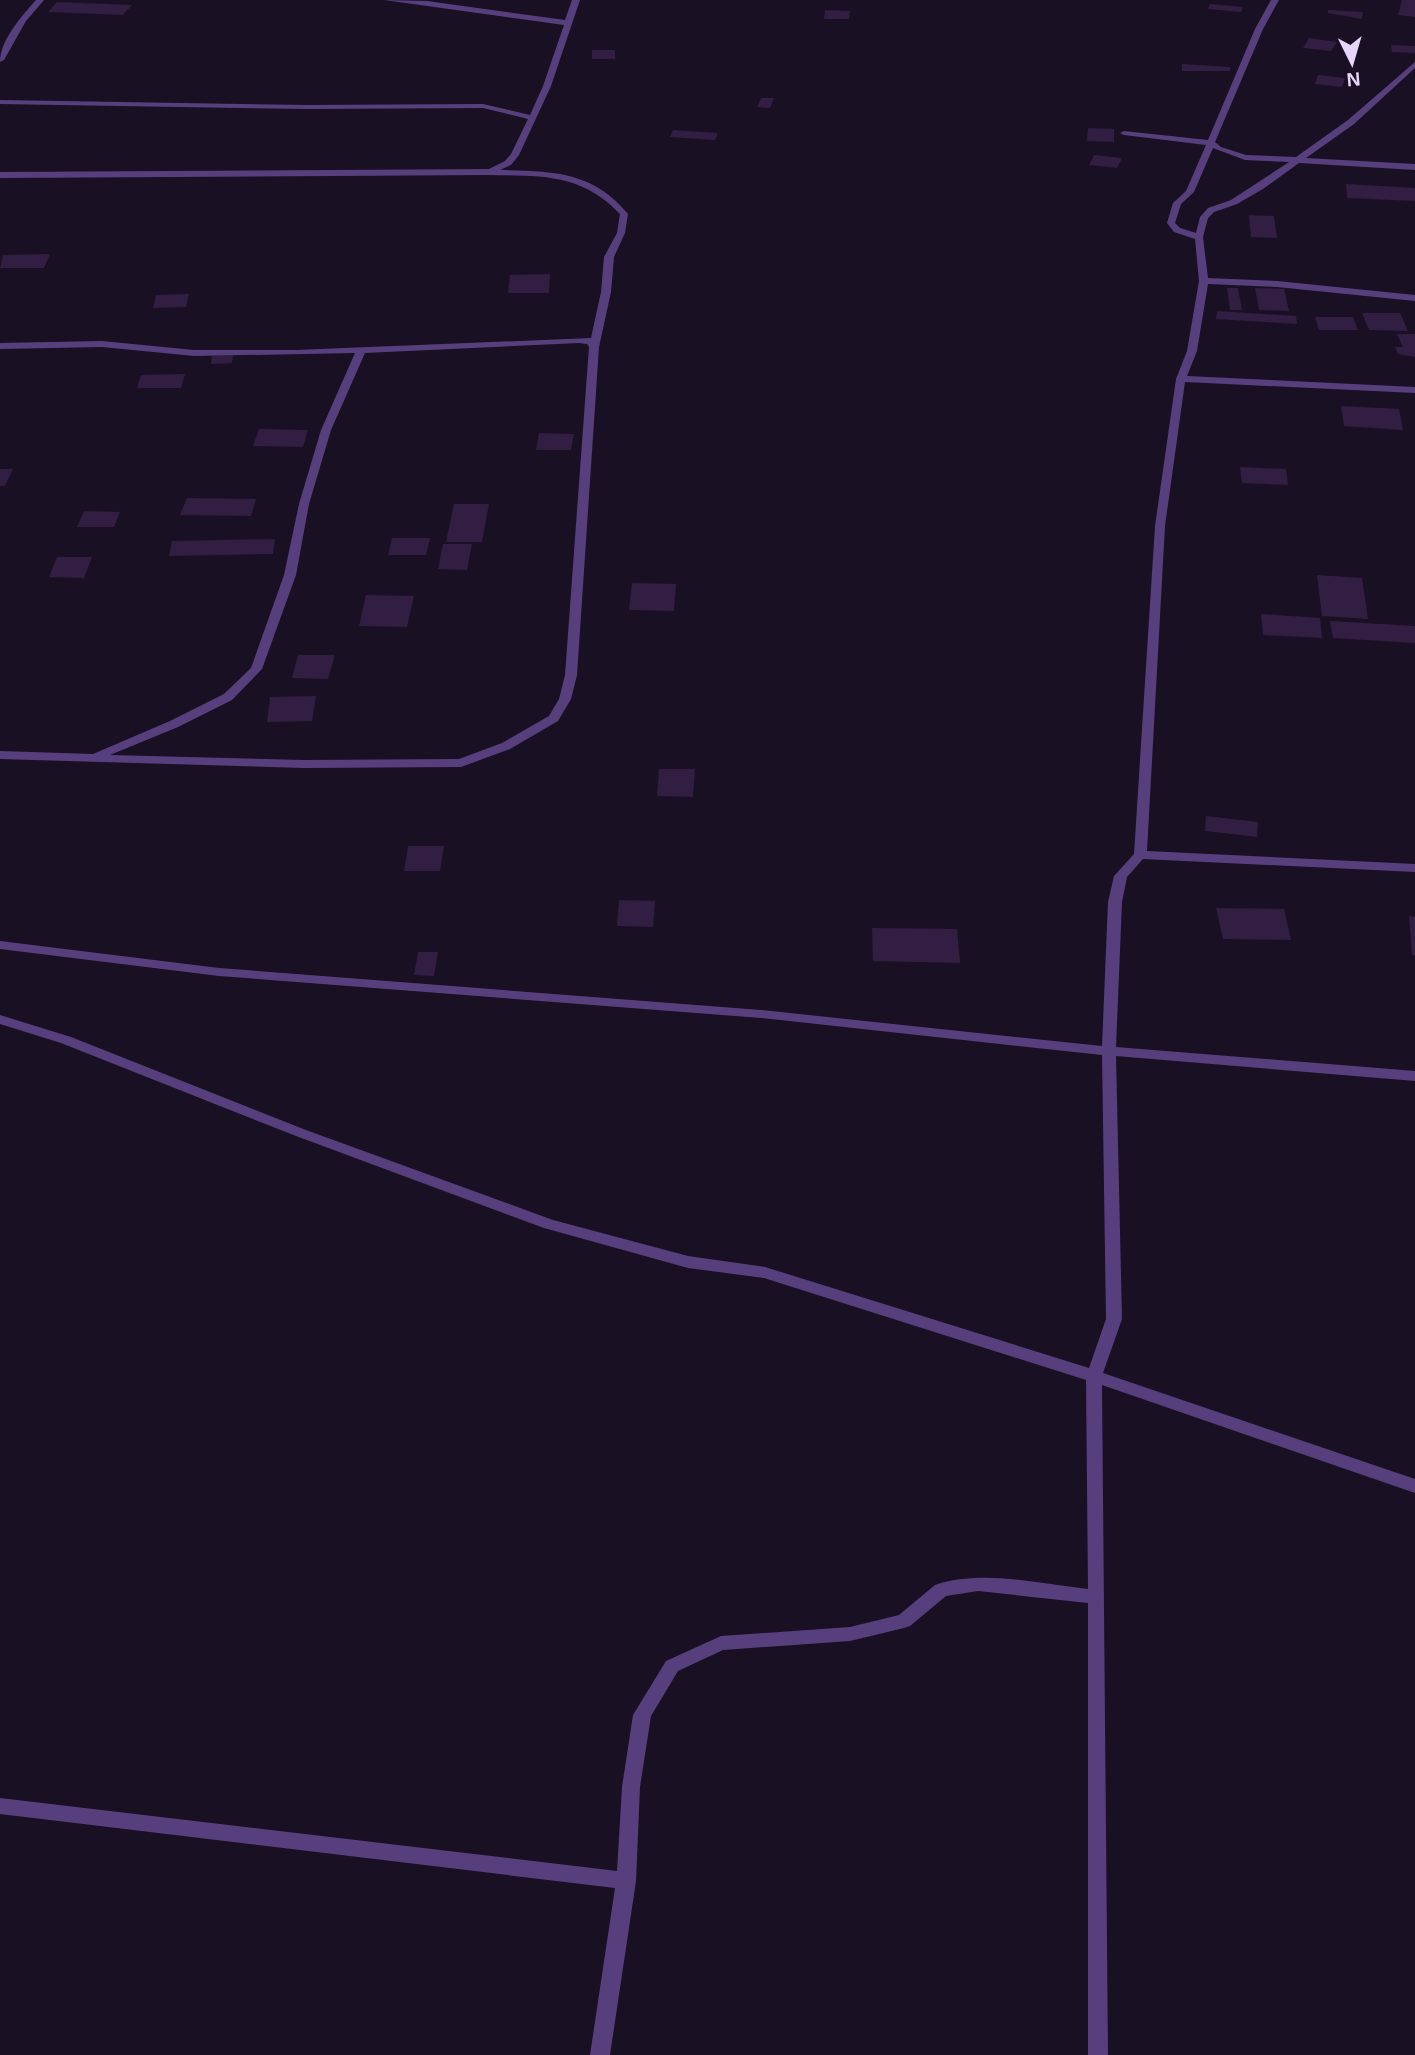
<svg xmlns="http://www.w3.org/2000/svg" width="1415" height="2055" viewBox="0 0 1415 2055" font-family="Arial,sans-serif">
	<rect width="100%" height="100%" fill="#1a1023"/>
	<path fill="#311e42" d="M1402 0H1415V17L1398 15Z
		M57 2 132 5 123 15 48 12Z
		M1210 4 1243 7 1241 12 1208 9Z
		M825 10 850 11 849 19H824Z
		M1328 10 1363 12 1362 19 1328 13Z
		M1309 38 1337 42 1331 51 1303 48Z
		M1391 45 1415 46V53L1392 52Z
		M592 50H615V59H592Z
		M1182 64 1230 67V71H1182Z
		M1318 75 1345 78 1342 87 1315 84Z
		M761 98H774L770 108 757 107Z
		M1088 128 1114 129V142L1087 141Z
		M673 130 718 133 715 140 670 137Z
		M1094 155 1122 158 1117 168 1089 165Z
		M1346 184 1415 188V201L1347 198Z
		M1249 215 1274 216 1277 238 1251 237Z
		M50 254 44 268H0L3 255Z
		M550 274 549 293H508L510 275Z
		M1227 288H1238L1242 310H1230Z
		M1255 288 1284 289 1289 311 1259 310Z
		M189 294 186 307 153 308 156 295Z
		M1217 311 1296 316 1297 324 1216 319Z
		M1362 313H1400L1408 331 1369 330Z
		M1315 317H1353L1358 330H1319Z
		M1397 334H1415V357L1398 354 1395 347H1403Z
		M233 355 232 363 211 364 212 356Z
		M185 374 181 388H137L141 375Z
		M1341 406 1399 409 1403 430 1344 426Z
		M259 429 308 430 303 447 253 446Z
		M539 433 574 434 571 450H536Z
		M1240 467 1286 469 1288 485 1242 483Z
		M0 469H13L5 486H0Z
		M187 498 256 499 251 516 180 515Z
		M454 504H489L482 542H446Z
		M84 511 120 512 114 527H77Z
		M392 538H430L426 555H388Z
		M275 539 273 554 169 556 172 541Z
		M443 544H472L467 570 438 569Z
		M57 557H92L84 578 49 577Z
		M1317 575 1362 578 1368 619 1322 616Z
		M632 583 676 584 674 611 629 610Z
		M366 595 414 596 407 627 359 626Z
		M1261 614 1320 618 1322 638 1263 635Z
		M1330 621 1415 626V643L1333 638Z
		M298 655H335L328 679 292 678Z
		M316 696 312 721 267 722 270 697Z
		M659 769H695L693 797 657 796Z
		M1206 816 1258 822 1257 837 1205 831Z
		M408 846H444L440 871H404Z
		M619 900 655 901 653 927 617 926Z
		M1216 908 1284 909 1291 940 1223 939Z
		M1409 916 1415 917V955H1412Z
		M872 928 957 929 960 963 873 961Z
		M418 952H438L434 976 414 975Z"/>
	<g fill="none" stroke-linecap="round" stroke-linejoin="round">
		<path fill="#573f7e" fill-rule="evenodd" d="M36 0H44L26 21 4 60 0 62C0 40 22 16 36 0Z
			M384 0 427 1 565 20 572 0H580L551 86 519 155 511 165 500 170C552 171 593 171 628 214L625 233 614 257 611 292 599 347 577 675 571 699 558 721 510 749 461 767 304 768 0 759V751L93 754 170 721 224 694 251 668 284 575 299 504 321 430 355 353 194 356 102 347 0 349V343L102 341 194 350H296L591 338 601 292 604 257 617 233 620 214C581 173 541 176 488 175L0 178V172L489 169 505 161 511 154 528 119 483 108 307 109 0 104V100L307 105 483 104 530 115 543 86 564 25ZM579 343 587 344 589 347 565 675 559 699 549 716 502 743 459 759 304 760 110 755 178 727 232 700 262 669 296 575 309 504 331 430 365 353Z
			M1271 0H1279L1263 29 1215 142 1221 147 1246 155 1296 157 1348 120 1415 62V68L1354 124 1306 158 1415 164V170L1299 163 1263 189 1237 204 1214 212 1208 218 1203 237 1208 278 1277 281 1415 295V301L1277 287 1208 284 1197 351 1187 376 1415 387V393L1185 382 1165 526 1147 851 1415 864V872L1143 859 1127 877 1122 902 1116 1047 1415 1071V1081L1116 1056 1122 1319 1103 1373 1415 1479V1493L1102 1385 1108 2055H1088V1603L978 1591 946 1596 910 1626 904 1628 850 1641 723 1650 678 1671 651 1716 640 1787 636 1881 610 2055H590L615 1888 0 1814V1798L617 1871 622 1787 633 1715 666 1661 721 1636 850 1627 899 1615 935 1585C983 1569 1039 1584 1088 1589L1086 1380 764 1278 688 1268 544 1228 296 1136 61 1043 0 1024V1015L71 1037 306 1130 553 1220 688 1256 765 1267 1089 1368 1106 1319 1102 1055 761 1018 219 976 0 949V941L219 968 761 1010 1102 1046 1108 902 1114 876 1134 854 1155 526 1176 379 1187 351 1199 281 1195 239 1174 232 1167 223 1173 203 1186 191 1206 145 1124 135 1120 133 1124 131 1208 140 1255 29ZM1213 148 1245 160 1289 162 1231 200 1208 208 1200 217 1196 233 1180 228 1175 223 1181 204 1194 192Z"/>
	</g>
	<g transform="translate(1352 63) rotate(175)" stroke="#1a1023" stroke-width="5" paint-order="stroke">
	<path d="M0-5L12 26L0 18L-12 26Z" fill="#e7d5fc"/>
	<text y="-10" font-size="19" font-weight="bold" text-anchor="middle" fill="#e7d5fc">N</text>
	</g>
</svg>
